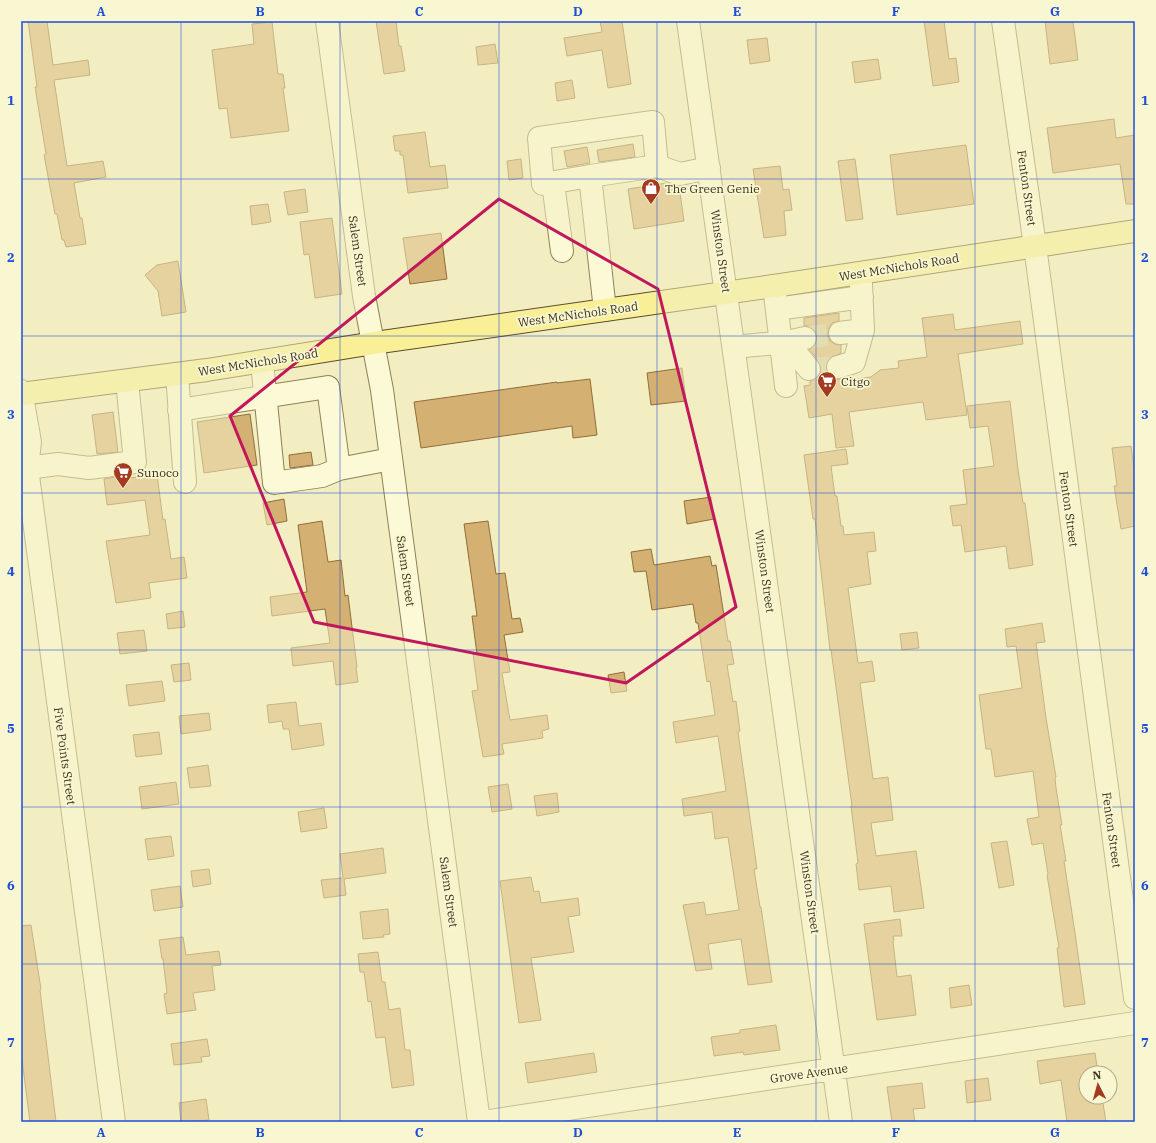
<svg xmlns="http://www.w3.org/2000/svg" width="1156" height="1143" viewBox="0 0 1156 1143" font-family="'IBM Plex Serif',serif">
	<rect width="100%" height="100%" fill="#f2eec1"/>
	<path fill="#d4b073" stroke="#906e3a" d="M28 21H47L53 65 88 60 90 75 54 80 67 166 103 161 106 177 74 183 80 218H82L86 244 66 247 64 240H62L57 214H55L44 155 46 154 35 87H37Z
		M376 21H396L399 46H401L405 71 384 74Z
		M600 21H622L631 84 608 88 602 50 567 56 564 38 602 32Z
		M924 21H944L949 59 956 58 959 82 933 86Z
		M1045 21H1073L1078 60 1050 64Z
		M272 22 278 74H283L285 88H283L289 131 231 138 227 108 219 109 212 50 254 44 252 24Z
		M767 38 770 61 750 64 747 40Z
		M495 44 498 63 478 65 476 47Z
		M878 59 881 79 855 83 852 62Z
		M572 80 575 98 557 101 555 83Z
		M1114 119 1116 138 1135 135V204H1126L1120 164 1053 173 1047 128Z
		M425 132 430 167 445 165 448 188 408 193 403 155H400V151H395L393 136Z
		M633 144 635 157 599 162 597 150Z
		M966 145 974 204 897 215 890 155Z
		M587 147 590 163 567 167 564 151Z
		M521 159 523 178 509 180 507 161Z
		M855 159 863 219 846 221 838 161Z
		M780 166 783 190 789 189 792 210 784 211 786 235 764 238 753 169Z
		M667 183 679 186 684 221 634 229 628 189Z
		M305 189 308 212 288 215 284 192Z
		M268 204 271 222 252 225 250 206Z
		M332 218 342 294 315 298 309 254 304 255 300 222Z
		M441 233 447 279 410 284 403 238Z
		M178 261 186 312 162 316 158 291 145 275 157 265Z
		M839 313V321L832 323 829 328 828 334 830 341 835 344 841 345V353L829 359 826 365V370L830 376 836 379H843V381L871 377 880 370 899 368 898 361 927 357 922 318 953 314 955 330 1020 321 1023 344 958 354 967 415 926 420 923 402 849 412 854 446 836 448 832 414 809 418 804 386 810 385V381L817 378 820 374 821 367 819 361 809 349 814 347 817 342V335L814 329 809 326H804V318Z
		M682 368 686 401 651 405 647 373Z
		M590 379 597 435 573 438 572 426 421 448 414 402 557 382V383Z
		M1010 401 1018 469 1023 503H1025L1033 565 1009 569 1006 546 965 552 961 525 953 526 950 506 967 504 963 470 994 466 988 426 970 428 967 406Z
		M113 412 118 452 97 454 92 415Z
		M250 414 257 465 204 473 197 422Z
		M1131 446 1135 474V526L1121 529 1114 486H1117L1112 448Z
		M846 449 848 464 831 466 835 496H837L841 526H843L844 535 874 532 876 551 867 552 871 584 848 588 858 663 872 661 875 681 860 683 873 779 888 777 893 820 871 823 876 856 916 851 924 908 894 912 891 886 859 890 856 864 858 863 851 806H852L831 650H830L815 519H813L804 455Z
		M311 452 313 465 290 468 289 455Z
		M157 474 163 520 165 519 171 559 184 557 187 578 149 583 151 598 116 603 106 541 150 535 145 500 107 505 104 479 121 476 122 479Z
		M711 497 714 519 687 524 684 501Z
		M284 499 287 521 267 525 263 503Z
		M322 521 328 562 341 560 345 596 348 595 357 667H356L358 682 336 685 333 661 293 666 291 648 330 643 325 609 272 616 270 597 307 592 298 525Z
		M488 521 496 574 505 573 512 619 520 618 523 632 504 635 510 672 502 673 510 720 547 715 549 729 542 731 543 738 502 744 504 754 483 757 472 691 478 690 473 654H477L472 616H477L464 524Z
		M651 549 654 565 710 556 712 566 716 565 728 641H730L734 664 727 665 733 702 736 701 740 731 738 732 757 869H754L760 907H761L772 982 748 985 741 939 708 944 712 969 696 971 683 905 704 902 706 915 739 910 728 837 715 839 712 812 684 816 682 799 726 791 718 736 676 743 673 722 715 715 710 681 707 682 698 623H696L693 604 652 610 646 571 634 572 631 552Z
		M183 611 185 627 168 629 166 614Z
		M1042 623 1045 642 1036 643 1046 718 1056 777 1055 778 1056 788 1062 825H1060L1066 861H1064L1075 933 1085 1004 1064 1007 1057 948H1059L1047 875 1048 874 1043 843 1032 845 1027 819 1039 817 1033 771 995 777 991 749H986L979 695 1022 688 1016 646 1007 647 1005 629Z
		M144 630 147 651 120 654 117 633Z
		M917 632 919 648 902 650 900 634Z
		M189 663 191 680 174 682 171 665Z
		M624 672 627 691 611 693 608 675Z
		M162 681 165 701 129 706 126 685Z
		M296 702 299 726 321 723 324 745 292 750 289 729H283L282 721 269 723 267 705Z
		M209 713 211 730 181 734 179 716Z
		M159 732 162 754 136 757 133 735Z
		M208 765 211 786 190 788 187 768Z
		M176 782 179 804 142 809 139 787Z
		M508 784 512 809 492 812 488 787Z
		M557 793 559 812 537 816 534 796Z
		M324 808 327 828 301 832 298 812Z
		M171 836 174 856 148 860 145 839Z
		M1007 841 1014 885 999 888 991 843Z
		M383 848 386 873 344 879 346 895 324 898 321 880 343 878 340 854Z
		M209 869 211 884 193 887 191 871Z
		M531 877 534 892 539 891 541 903 578 898 580 915 568 917 574 952 531 958 541 1020 519 1023 500 881Z
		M180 886 183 907 154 911 151 890Z
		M388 909 390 934 383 935 384 937 363 939 360 912Z
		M900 919 902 936H893L894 940 893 941 897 977 911 975 916 1015 877 1020 864 924Z
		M31 925 41 989 40 990 56 1122H30L21 1052V926Z
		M183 937 186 955 219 951 221 965 212 966 215 990 193 993 196 1010 167 1014 164 994 167 993 163 959H162L159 940Z
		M378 952 382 982H385L389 1010 400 1008 405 1050H410L414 1085 392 1088 385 1037 376 1038 371 1001 368 1002 364 972H360L358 954Z
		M969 985 972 1005 951 1008 949 988Z
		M776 1025 780 1050 744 1055 743 1052 714 1056 711 1037 740 1033V1030Z
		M207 1039 210 1056 201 1057 202 1062 174 1065 171 1044Z
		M594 1053 597 1072 528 1083 525 1063Z
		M1095 1053 1098 1073H1086V1097H1102L1106 1122H1067L1061 1080 1040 1084 1037 1061Z
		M988 1078 991 1100 967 1103 965 1081Z
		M922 1083 925 1108 913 1109 915 1122H892L887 1087Z
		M206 1099 209 1120 181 1122 179 1103Z"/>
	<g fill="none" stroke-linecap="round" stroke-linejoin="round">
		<path stroke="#cec9a0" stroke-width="22" stroke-dasharray="22 11" stroke-linecap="butt" d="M805 338 840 333
			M809 369 838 367"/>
		<defs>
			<path id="minor" d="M327 21 364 296 382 390 479 1122
				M688 21 841 1122
				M1003 21 1035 246 1135 998
				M657 166 680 174 709 168
				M590 176 657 166 653 122 539 138 543 184 590 176 605 310
				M553 183 562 251
				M774 286 786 386
				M777 309 862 297
				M840 333 863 330 861 284
				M787 342 809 369
				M734 347 787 342 805 338
				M262 362 274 483 322 476 339 469
				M838 367 854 362 863 330
				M177 374 185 482
				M21 391 30 442 27 468 114 1122
				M179 410 328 387 339 469 391 459
				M27 468 58 464 89 468 135 462 127 381
				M483 1122 1135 1023"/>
			<path id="major" d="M21 394 207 370 374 343 774 286 1135 231"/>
		</defs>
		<use href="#minor" stroke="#8e8057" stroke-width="24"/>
		<use href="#major" stroke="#5c4c2b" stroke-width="24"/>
		<use href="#minor" stroke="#fcf9d6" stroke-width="22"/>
		<use href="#major" stroke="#f9ef96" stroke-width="22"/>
	</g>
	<path d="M0 0H1156V1143H0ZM499 199 658 289 736 607 626 683 314 622 230 416Z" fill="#f2eec1" fill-opacity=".55" fill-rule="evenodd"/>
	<path fill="none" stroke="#c2185b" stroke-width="3" stroke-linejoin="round" d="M499 199 658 289 736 607 626 683 314 622 230 416Z"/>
	<path fill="none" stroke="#1d4ed8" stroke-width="1" stroke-opacity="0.55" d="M181 21V1122M340 21V1122M499 21V1122M657 21V1122M816 21V1122M975 21V1122M21 179H1135M21 336H1135M21 493H1135M21 650H1135M21 807H1135M21 964H1135"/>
	<defs>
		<symbol id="shop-pin" viewBox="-11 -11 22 30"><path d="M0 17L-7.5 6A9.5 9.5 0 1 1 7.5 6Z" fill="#a43b20" stroke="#f9f6d2"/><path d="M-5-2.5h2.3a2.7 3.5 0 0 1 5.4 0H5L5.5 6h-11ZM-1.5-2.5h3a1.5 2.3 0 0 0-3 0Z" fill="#fff"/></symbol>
		<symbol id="supermarket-pin" viewBox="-11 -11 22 30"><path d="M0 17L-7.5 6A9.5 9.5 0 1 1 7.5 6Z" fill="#a43b20" stroke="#f9f6d2"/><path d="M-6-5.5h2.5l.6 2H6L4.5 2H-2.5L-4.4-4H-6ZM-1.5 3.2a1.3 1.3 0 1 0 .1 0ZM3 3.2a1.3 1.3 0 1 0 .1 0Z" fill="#fff"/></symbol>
	</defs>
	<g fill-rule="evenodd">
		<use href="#shop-pin" x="640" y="177" width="22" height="30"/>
		<use href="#supermarket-pin" x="816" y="370" width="22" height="30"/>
		<use href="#supermarket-pin" x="112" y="461" width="22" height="30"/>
	</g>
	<g text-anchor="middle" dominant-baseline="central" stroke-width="3.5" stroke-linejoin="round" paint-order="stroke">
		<g font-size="12" fill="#3c331c" stroke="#f9f6d2" text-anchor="start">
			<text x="665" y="188">The Green Genie</text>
			<text x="841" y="381">Citgo</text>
			<text x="137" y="472">Sunoco</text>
		</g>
		<g font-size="12" fill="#3c331c" stroke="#f9f6d2">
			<text transform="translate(1027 188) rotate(82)">Fenton Street</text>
			<text transform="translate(358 251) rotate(82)">Salem Street</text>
			<text transform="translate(721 251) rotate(82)">Winston Street</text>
			<text transform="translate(899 267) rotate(-9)">West McNichols Road</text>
			<text transform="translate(578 314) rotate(-8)">West McNichols Road</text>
			<text transform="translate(258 362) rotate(-9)">West McNichols Road</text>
			<text transform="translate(1069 509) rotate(82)">Fenton Street</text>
			<text transform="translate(406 571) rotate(82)">Salem Street</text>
			<text transform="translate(765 571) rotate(82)">Winston Street</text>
			<text transform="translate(65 756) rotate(82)">Five Points Street</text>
			<text transform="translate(1112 830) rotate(82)">Fenton Street</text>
			<text transform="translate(449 892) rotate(82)">Salem Street</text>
			<text transform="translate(810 892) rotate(82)">Winston Street</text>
			<text transform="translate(809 1073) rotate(-8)">Grove Avenue</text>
		</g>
	</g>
	<rect width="1156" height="1143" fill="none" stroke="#f9f6d2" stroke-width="44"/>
	<g transform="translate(1098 1085) rotate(354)"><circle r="19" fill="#f9f6d2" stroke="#ada889"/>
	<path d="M0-3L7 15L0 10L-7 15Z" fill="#a43b20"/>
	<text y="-6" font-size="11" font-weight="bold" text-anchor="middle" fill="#3c331c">N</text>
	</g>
	<rect x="22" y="22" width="1112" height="1099" fill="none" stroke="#1d4ed8" stroke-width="1.5"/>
	<g font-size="13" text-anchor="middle" font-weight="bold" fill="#1d4ed8">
		<text x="101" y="16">A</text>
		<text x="260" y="16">B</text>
		<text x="419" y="16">C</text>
		<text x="578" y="16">D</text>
		<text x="737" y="16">E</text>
		<text x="896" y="16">F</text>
		<text x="1055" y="16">G</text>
		<text x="11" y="105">1</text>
		<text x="1145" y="105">1</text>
		<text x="11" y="262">2</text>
		<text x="1145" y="262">2</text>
		<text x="11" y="419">3</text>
		<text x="1145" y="419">3</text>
		<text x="11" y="576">4</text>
		<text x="1145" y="576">4</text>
		<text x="11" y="733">5</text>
		<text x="1145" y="733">5</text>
		<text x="11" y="890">6</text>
		<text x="1145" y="890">6</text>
		<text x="11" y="1047">7</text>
		<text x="1145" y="1047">7</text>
		<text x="101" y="1137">A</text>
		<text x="260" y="1137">B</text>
		<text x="419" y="1137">C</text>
		<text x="578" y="1137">D</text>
		<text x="737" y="1137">E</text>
		<text x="896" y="1137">F</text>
		<text x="1055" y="1137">G</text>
	</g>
</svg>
